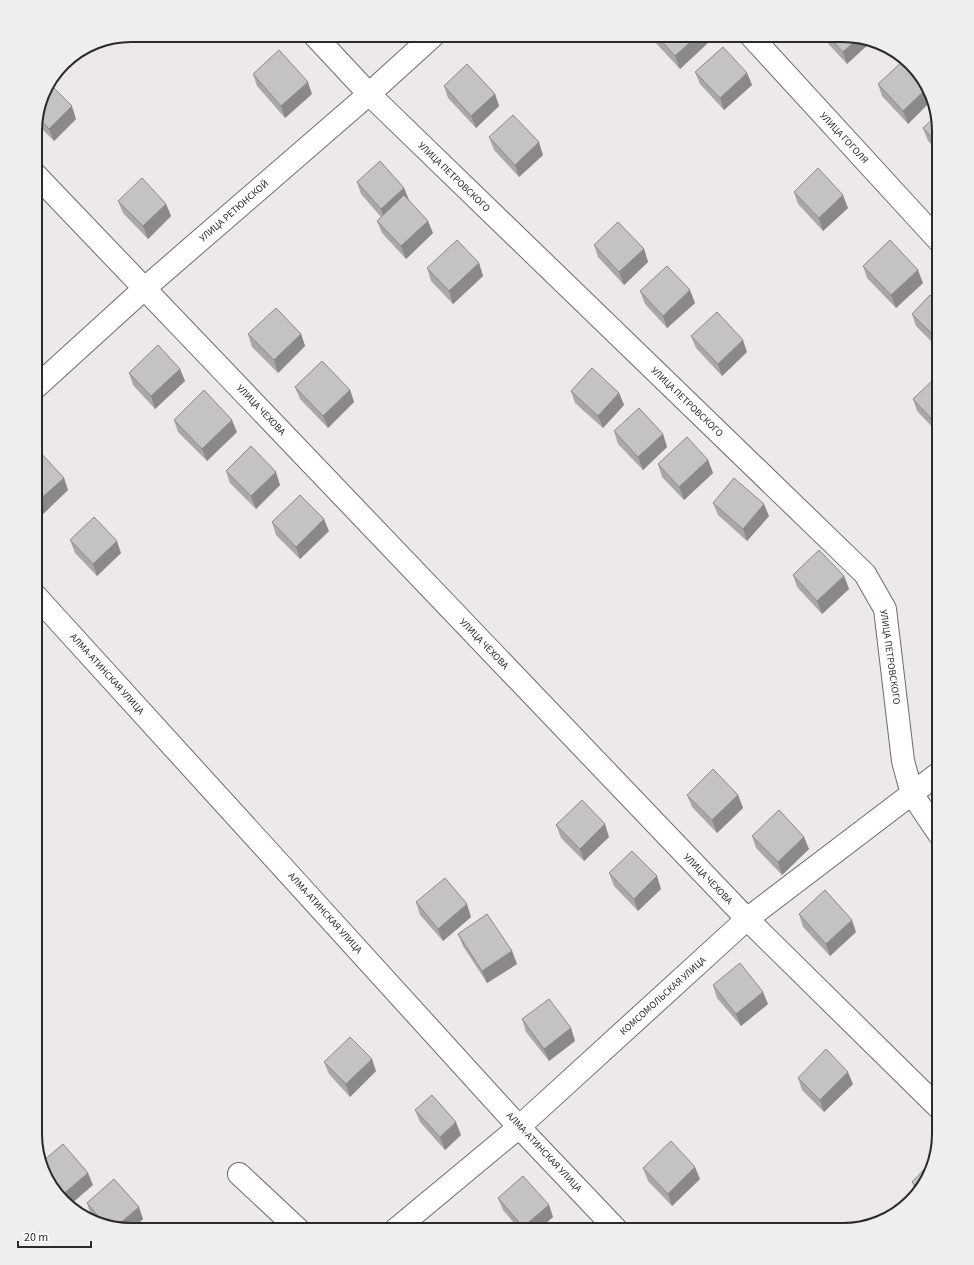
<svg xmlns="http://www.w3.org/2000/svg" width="974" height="1265" viewBox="0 0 974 1265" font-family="'Source Sans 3',sans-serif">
	<rect width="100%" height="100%" fill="#ede8ea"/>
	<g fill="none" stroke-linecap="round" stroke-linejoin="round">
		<defs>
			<path id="minor" d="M314 35 369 94 865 574 885 609 903 761 912 794 939 834
				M750 35 939 241
				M35 174 747 919 939 1108
				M35 388 145 288 369 94 434 35
				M35 595 519 1127 617 1230
				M239 1174 299 1230
				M395 1230 519 1127 747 919 939 773"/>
		</defs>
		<use href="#minor" stroke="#6f6b6c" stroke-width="24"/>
		<use href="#minor" stroke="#fff" stroke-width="22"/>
	</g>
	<path fill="#a9a7a9" d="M652 35H708L710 41 680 69 653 40Z
		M821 35H849L847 64 822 37Z
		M695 72 747 73 752 85 724 110 700 84Z
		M253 74 312 94 285 118 257 86Z
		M924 82 930 102 908 124 882 96 878 84Z
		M444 86 495 94 499 106 476 128 448 98Z
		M45 88 76 119 54 141 36 123Z
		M923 128 939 131V153L928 141Z
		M489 137 543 155 519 177 494 150Z
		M357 182 404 188 409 200 433 233 406 259 382 233 377 221 381 217 361 194Z
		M794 192 848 208 823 231 798 204Z
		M118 201 166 204 171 216 148 239 123 213Z
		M594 245 644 249 648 262 624 285 598 257Z
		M479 263 483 276 453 304 431 281 427 268Z
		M863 266 923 283 896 308 867 278Z
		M640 291 695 303 667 328 645 304Z
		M939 304V349L916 326 912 314Z
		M248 334H301L305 346 278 373 252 347Z
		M691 336 747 352 722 376 696 348Z
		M180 369 185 381 155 409 133 385 129 373Z
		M939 380V434L917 411 913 399Z
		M295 387 350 390 354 402 328 428 300 399Z
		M571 391 619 393 624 405 603 428 575 403Z
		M174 420 237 432 207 461 178 432Z
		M614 431 663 434 667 447 643 470 618 444Z
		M35 453 64 478 68 490 41 516 35 510Z
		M708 460 713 473 684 500 662 477 658 464Z
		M226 471 280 485 256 509 230 483Z
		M713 503 769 516 747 541 718 515Z
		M272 522 329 531 300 559 276 535Z
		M70 540 121 553 97 576 75 553Z
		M793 575 844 576 849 589 822 614 797 587Z
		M687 795H738L743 808 717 833 692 807Z
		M556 825 609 837 584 861 561 838Z
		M752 836 809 849 782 875 756 848Z
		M609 873 661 889 638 911 614 886Z
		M416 902 471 917 443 941 420 915Z
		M799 914 856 932 830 956 803 927Z
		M458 934 512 951 517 964 487 983 463 946Z
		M713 985 768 1004 741 1026 717 998Z
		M522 1019 571 1028 575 1041 549 1061 526 1032Z
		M324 1062 376 1071 350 1097 329 1074Z
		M798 1078 853 1084 824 1112 802 1090Z
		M415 1110 461 1135 445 1150 420 1122Z
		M643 1168 700 1179 672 1206 648 1181Z
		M912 1182H926L916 1193Z
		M498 1198 549 1205 553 1217 538 1230H520L503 1210Z
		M87 1203 143 1219 131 1230 96 1221 91 1216Z"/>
	<path fill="#8a888a" d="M406 35H410L407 38Z
		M698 35H708L710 41 680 69 675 56Z
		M858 38 871 42 847 64 843 52Z
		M747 73 752 85 724 110 720 98Z
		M308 82 312 94 285 118 281 106Z
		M926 89 930 102 908 124 903 111Z
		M495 94 499 106 476 128 471 116Z
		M72 106 76 119 54 141 49 129Z
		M539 142 543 155 519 177 515 165Z
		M404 188 409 200 385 221 381 209Z
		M843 195 848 208 823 231 819 218Z
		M166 204 171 216 148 239 143 226Z
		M428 221 433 233 406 259 401 246Z
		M644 249 648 262 624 285 619 272Z
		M479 263 483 276 453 304 449 291Z
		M918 270 923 283 896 308 891 295Z
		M690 290 695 303 667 328 663 316Z
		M301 334 305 346 278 373 274 360Z
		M743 340 747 352 722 376 718 364Z
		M180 369 185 381 155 409 151 396Z
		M350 390 354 402 328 428 323 416Z
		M619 393 624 405 603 428 598 416Z
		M232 420 237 432 207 461 202 449Z
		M663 434 667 447 643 470 638 457Z
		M708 460 713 473 684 500 679 487Z
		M276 472 280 485 256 509 251 496Z
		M64 478 68 490 41 516 36 503Z
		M764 504 769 516 747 541 743 529Z
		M324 519 329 531 300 559 296 547Z
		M117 541 121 553 97 576 93 564Z
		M844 576 849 589 822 614 817 601Z
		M738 795 743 808 717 833 712 820Z
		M605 824 609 837 584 861 580 849Z
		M804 837 809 849 782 875 778 862Z
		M657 876 661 889 638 911 634 899Z
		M467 904 471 917 443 941 438 929Z
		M852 920 856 932 830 956 826 944Z
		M512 951 517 964 487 983 482 971Z
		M763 992 768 1004 741 1026 736 1014Z
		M571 1028 575 1041 549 1061 544 1049Z
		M372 1059 376 1071 350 1097 346 1084Z
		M848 1072 853 1084 824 1112 820 1100Z
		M456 1122 461 1135 445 1150 440 1137Z
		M695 1167 700 1179 672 1206 668 1194Z
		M88 1173 93 1185 70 1205 61 1196Z
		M549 1205 553 1217 538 1230H525L523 1227Z
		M139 1207 143 1219 131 1230 117 1226Z"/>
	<path fill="#c5c2c5" stroke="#8a888a" d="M656 35H698L675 56Z
		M827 35H849L858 38 843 52Z
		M723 47 747 73 720 98 695 72Z
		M279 50 308 82 281 106 253 74Z
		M904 60 924 82 926 89 903 111 878 84Z
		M467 64 495 94 471 116 444 86Z
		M49 83 72 106 49 129 37 116 45 88Z
		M513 115 539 142 515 165 489 137Z
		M935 117 939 131V145L923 128Z
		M380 161 404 188 381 209 357 182Z
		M818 168 843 195 819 218 794 192Z
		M142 178 166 204 143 226 118 201Z
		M404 195 428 221 401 246 377 221Z
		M618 222 644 249 619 272 594 245Z
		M457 240 479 263 449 291 427 268Z
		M890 240 918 270 891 295 863 266Z
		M667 266 690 290 663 316 640 291Z
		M930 295 939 304V341L912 314Z
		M276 308 301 334 274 360 248 334Z
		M717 312 743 340 718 364 691 336Z
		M158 345 180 369 151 396 129 373Z
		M322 361 350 390 323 416 295 387Z
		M592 368 619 393 598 416 571 391Z
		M936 377 939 380V427L913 399Z
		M204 390 232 420 202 449 174 420Z
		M639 408 663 434 638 457 614 431Z
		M687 437 708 460 679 487 658 464Z
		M251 446 276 472 251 496 226 471Z
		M38 450 64 478 36 503 35 502V453Z
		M734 478 764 504 743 529 713 503Z
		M300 495 324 519 296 547 272 522Z
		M94 517 117 541 93 564 70 540Z
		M819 550 844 576 817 601 793 575Z
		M713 769 738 795 712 820 687 795Z
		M582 800 605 824 580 849 556 825Z
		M779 810 804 837 778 862 752 836Z
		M632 851 657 876 634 899 609 873Z
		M445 878 467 904 438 929 416 902Z
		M825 890 852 920 826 944 799 914Z
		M487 914 512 951 482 971 458 934Z
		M740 963 763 992 736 1014 713 985Z
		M549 999 571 1028 544 1049 522 1019Z
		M350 1037 372 1059 346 1084 324 1062Z
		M826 1049 848 1072 820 1100 798 1078Z
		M432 1095 456 1122 440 1137 415 1110Z
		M671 1141 695 1167 668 1194 643 1168Z
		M63 1144 88 1173 61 1196 51 1187 43 1161Z
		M931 1162 926 1182 919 1189 912 1182Z
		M523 1176 549 1205 523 1227 498 1198Z
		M114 1179 139 1207 117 1226 104 1223 87 1203Z"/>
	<g text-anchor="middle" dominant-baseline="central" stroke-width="4" stroke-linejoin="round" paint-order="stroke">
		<g font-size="10" fill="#2b292a" stroke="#fff">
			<text transform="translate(844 138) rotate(47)">УЛИЦА ГОГОЛЯ</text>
			<text transform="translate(454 177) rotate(44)">УЛИЦА ПЕТРОВСКОГО</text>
			<text transform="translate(234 211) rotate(-41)">УЛИЦА РЕТЮНСКОЙ</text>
			<text transform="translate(687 402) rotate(44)">УЛИЦА ПЕТРОВСКОГО</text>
			<text transform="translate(261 410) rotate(46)">УЛИЦА ЧЕХОВА</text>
			<text transform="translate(484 644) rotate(46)">УЛИЦА ЧЕХОВА</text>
			<text transform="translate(890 657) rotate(82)">УЛИЦА ПЕТРОВСКОГО</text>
			<text transform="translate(107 674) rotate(48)">АЛМА-АТИНСКАЯ УЛИЦА</text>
			<text transform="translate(708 879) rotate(46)">УЛИЦА ЧЕХОВА</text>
			<text transform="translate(325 913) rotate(48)">АЛМА-АТИНСКАЯ УЛИЦА</text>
			<text transform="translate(663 996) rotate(-42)">КОМСОМОЛЬСКАЯ УЛИЦА</text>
			<text transform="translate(544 1152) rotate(47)">АЛМА-АТИНСКАЯ УЛИЦА</text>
		</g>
	</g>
	<path d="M0 0H974V1265H0ZM131 42H843A89 89 0 0 1 932 131V1134A89 89 0 0 1 843 1223H131A89 89 0 0 1 42 1134V131A89 89 0 0 1 131 42Z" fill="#eee" fill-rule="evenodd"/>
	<path fill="none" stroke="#2b292a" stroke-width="2" d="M131 42H843A89 89 0 0 1 932 131V1134A89 89 0 0 1 843 1223H131A89 89 0 0 1 42 1134V131A89 89 0 0 1 131 42Z"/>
	<path d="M18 1241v6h73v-6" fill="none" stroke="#2b292a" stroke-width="2"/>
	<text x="24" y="1241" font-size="12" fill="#2b292a" stroke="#ffffff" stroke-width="3" paint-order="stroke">20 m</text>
</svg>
